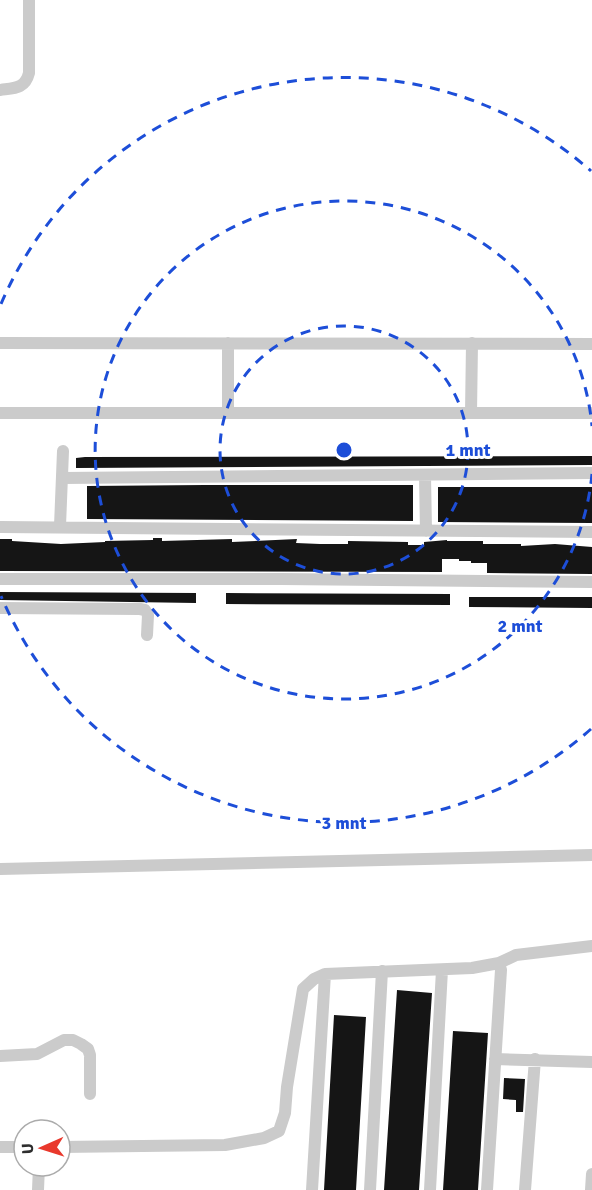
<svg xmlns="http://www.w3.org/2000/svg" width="592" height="1190" viewBox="0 0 592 1190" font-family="Signika,sans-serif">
	<rect width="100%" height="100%" fill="#fff"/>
	<path fill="#151515" d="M592 456V465L76 468V458L85 457Z
		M205 485H413V521L87 519V486Z
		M438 487H592V523L438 522Z
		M153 538H162V541L232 539V542L297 539 296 543 320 544H348V541L408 542V545H424V542L447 540V541H483V544H521V546L555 544 592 547V574L487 573V563H471V561H459V559H442V572L0 571V539H12V541L61 544 105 542V541L153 540Z
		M0 592 196 593V603L0 600Z
		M226 593 450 594V605L226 604Z
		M469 597H592V608L469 607Z
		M397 990 432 993 419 1190H384Z
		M334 1015 366 1017 356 1190H324Z
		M453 1031 488 1033 478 1190H443Z
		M504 1078 525 1079 523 1112H516V1100L503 1099Z"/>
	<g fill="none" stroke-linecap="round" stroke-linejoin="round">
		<path stroke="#cbcbcb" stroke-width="12" d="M0 90C14 88 25 89 29 73V0
			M0 343 592 344
			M228 343V413
			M0 413H592
			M471 413 472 343
			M425 475 426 531
			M63 478 592 473
			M60 526 63 451
			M0 527 592 532
			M0 579H282L592 582
			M0 608 140 609 145 610 148 615 147 635
			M0 869 592 855
			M0 1056 37 1054 64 1040H73L81 1044 88 1049 90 1055V1094
			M495 1059 592 1062
			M0 1147H24
			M60 1147 225 1145 264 1138 279 1131 285 1113 287 1087 303 989 314 979 325 974
			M38 1190 39 1166
			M312 1190 325 974 472 968 499 963 516 955 592 946
			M370 1190 382 971
			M430 1190 442 970
			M487 1190 501 970 499 963
			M525 1190 535 1059
			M591 1190 592 1174"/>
	</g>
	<g fill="none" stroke="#1d4ed8" stroke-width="3" stroke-dasharray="10 8">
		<circle cx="344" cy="450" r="124"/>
		<path d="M592 474A249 249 0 1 1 592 426"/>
		<path d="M591 729A373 373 0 0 1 1 596M1 304A373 373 0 0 1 591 171"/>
	</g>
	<circle cx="344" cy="450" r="9" fill="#1d4ed8" stroke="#fff" stroke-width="3"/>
	<g font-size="18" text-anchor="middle" font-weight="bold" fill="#1d4ed8" stroke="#fff" stroke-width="6" stroke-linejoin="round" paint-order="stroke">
		<text x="468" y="456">1 mnt</text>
		<text x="520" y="632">2 mnt</text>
		<text x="344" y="829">3 mnt</text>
	</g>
	<g transform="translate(42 1148) rotate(267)"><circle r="28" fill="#ffffff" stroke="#ababab" stroke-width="1.5"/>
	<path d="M0-4.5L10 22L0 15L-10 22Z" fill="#e9382c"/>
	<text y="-9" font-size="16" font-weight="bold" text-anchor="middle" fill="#2e2e2e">U</text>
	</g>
</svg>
